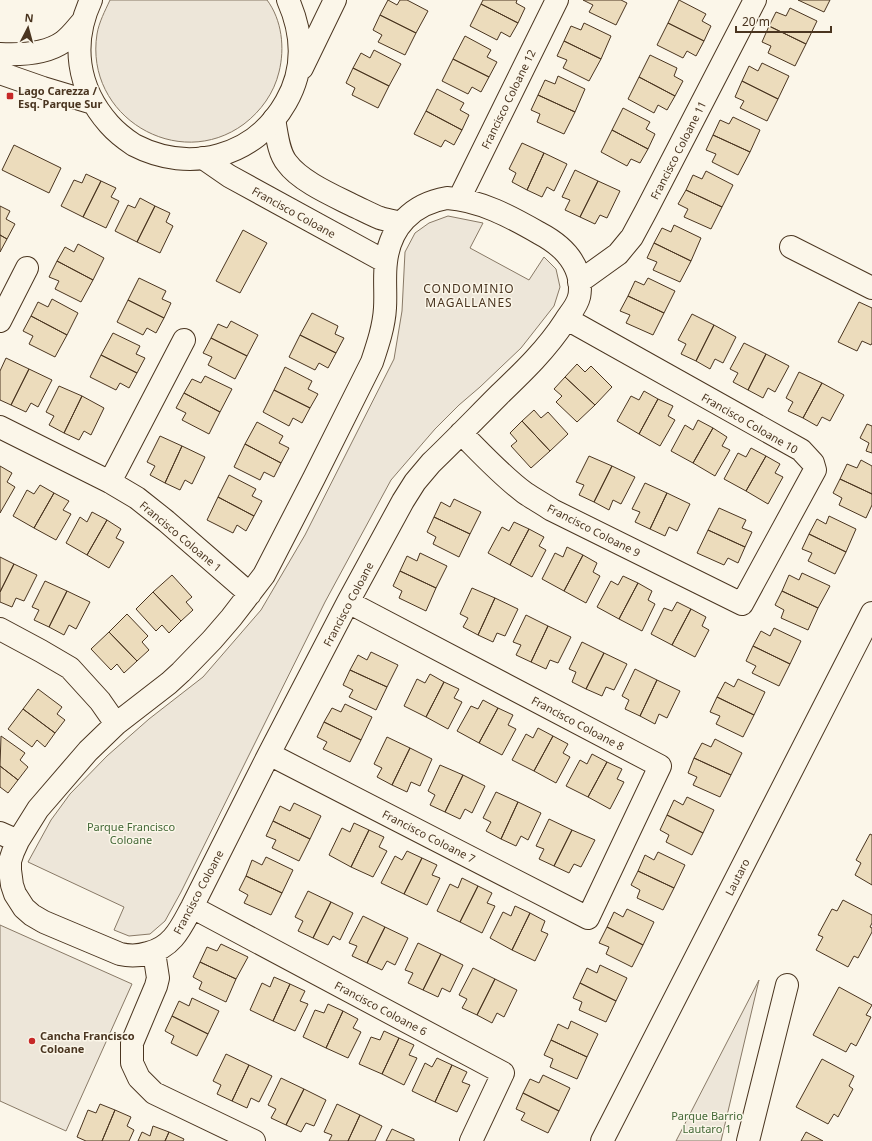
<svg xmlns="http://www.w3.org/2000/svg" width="872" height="1141" viewBox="0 0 872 1141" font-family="'Noto Sans',sans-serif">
	<rect width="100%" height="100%" fill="#fbf6e9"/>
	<path fill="#ede6d9" stroke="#887966" d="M110 0H267C282 20 285 48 279 72 274 93 261 111 244 124 178 173 84 116 97 34 99 22 105 11 110 0Z
		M448 216 483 223 470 248 529 280 544 257 556 269 560 287 554 306 521 348 480 387 459 405 435 429 391 480 325 602 181 892 165 921 150 934 129 936 114 930 124 907 28 862 51 820 70 794 107 756 149 719 203 677 261 610 305 535 394 359 402 311 405 252 415 233 429 223Z
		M0 925 132 984 66 1131 0 1101Z
		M759 980 721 1141H676Z"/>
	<path fill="#ecdcbc" stroke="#4a3520" d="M388 0 397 5 400 0H407L428 11 416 33 380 15Z
		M483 0H517L516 3 525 8 518 23 481 4Z
		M583 0H621L627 3 616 25 589 12 593 5Z
		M679 0 706 14 702 21 711 26 704 41 668 23Z
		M798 0H830L824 12Z
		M481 4 518 23 510 37 501 32 497 40 470 26Z
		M790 8 817 21 806 44 769 26 776 12 786 16Z
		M380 15 416 33 405 55 378 42 382 35 373 30Z
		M584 23 611 36 601 59 564 41 571 26 581 30Z
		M668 23 704 41 696 56 687 51 683 58 657 45Z
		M769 26 806 44 795 66 768 53 771 46 762 42Z
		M465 36 491 50 487 57 497 62 489 77 453 59Z
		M564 41 601 59 589 81 563 68 567 60 557 56Z
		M374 50 401 64 389 86 353 68 361 53 370 58Z
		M650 55 677 68 674 76 683 81 675 96 639 77Z
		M453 59 489 77 481 92 472 87 468 94 442 81Z
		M762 63 789 76 778 99 742 81 749 66 758 71Z
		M353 68 389 86 378 108 352 95 355 88 346 83Z
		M558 76 585 89 575 112 538 95 545 80 555 84Z
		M639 77 675 96 667 110 658 105 654 113 628 99Z
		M742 81 778 99 767 121 740 108 744 101 735 97Z
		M437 89 464 103 460 110 469 115 462 130 426 111Z
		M538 95 575 112 564 134 537 122 540 114 531 110Z
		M623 108 650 122 646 129 655 134 648 149 612 130Z
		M426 111 462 130 454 145 445 140 441 147 414 134Z
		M733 117 760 130 750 152 713 135 720 120 729 124Z
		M612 130 648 149 640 163 631 159 627 166 601 152Z
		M713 135 750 152 738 175 712 162 716 154 706 150Z
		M522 143 544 153 527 190 512 182 516 173 509 169Z
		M14 145 61 168 49 193 2 170Z
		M544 153 567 164 554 191 547 187 542 197 527 190Z
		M575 170 598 181 580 217 565 210 570 200 562 197Z
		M706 171 733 185 722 207 686 190 693 175 702 179Z
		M86 174 101 181 83 217 61 206 74 180 82 183Z
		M101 181 116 188 111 197 119 201 106 228 83 217Z
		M598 181 620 191 607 218 600 215 595 224 580 217Z
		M686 190 722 207 711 229 684 217 688 209 678 204Z
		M140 198 155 206 137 242 115 231 128 205 135 208Z
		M0 206 10 211 6 219 15 224 7 239 0 235Z
		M155 206 170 213 166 222 173 226 160 253 137 242Z
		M674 225 701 238 691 261 654 243 662 228 671 232Z
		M243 230 267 243 240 293 216 281Z
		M0 235 7 239 0 252Z
		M654 243 691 261 680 282 653 270 657 262 647 258Z
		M78 244 104 258 93 280 57 261 65 247 74 252Z
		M57 261 93 280 81 302 55 289 59 281 49 277Z
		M139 278 166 291 162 299 171 303 164 318 128 300Z
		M648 278 675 291 664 313 628 296 635 281 644 285Z
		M628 296 664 313 653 335 626 323 630 315 620 311Z
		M52 299 78 313 67 335 31 316 38 302 48 307Z
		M128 300 164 318 156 333 147 328 143 335 117 322Z
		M859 302 872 308V343L871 345 862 341 857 351 838 342Z
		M312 313 338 326 335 334 344 338 336 353 300 335Z
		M692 314 714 325 696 361 681 354 686 344 678 340Z
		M31 316 67 335 55 357 29 344 33 336 23 331Z
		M231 321 258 335 247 356 211 338 218 324 227 328Z
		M714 325 736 337 723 363 715 359 710 369 696 361Z
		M113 333 140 346 136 354 145 358 137 373 101 355Z
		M300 335 336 353 328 368 319 363 315 370 289 357Z
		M211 338 247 356 235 379 208 365 212 357 203 353Z
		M744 343 766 354 748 390 733 382 738 373 730 369Z
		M766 354 789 366 775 392 768 388 763 398 748 390Z
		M101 355 137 373 129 388 120 383 116 390 90 377Z
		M6 358 29 369 11 405 0 400V371Z
		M577 364 585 372 591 366 612 387 595 405 565 377Z
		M285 367 312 381 308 389 318 394 310 408 274 390Z
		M29 369 52 380 38 407 31 403 26 412 11 405Z
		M799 372 822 383 803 418 788 411 793 402 786 398Z
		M205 376 232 389 220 412 184 393 192 379 201 383Z
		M565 377 595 405 577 422 556 402 562 396 554 389Z
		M822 383 844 395 830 421 822 417 817 426 803 418Z
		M59 386 82 396 64 433 49 425 54 416 46 412Z
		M274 390 310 408 302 423 293 418 289 426 263 412Z
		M644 391 658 399 639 434 617 421 631 396 639 400Z
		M184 393 220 412 209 434 182 420 186 413 176 408Z
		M82 396 104 408 91 435 84 431 79 440 64 433Z
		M658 399 673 406 668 416 675 420 660 446 639 434Z
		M534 410 541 418 548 412 568 434 550 451 522 421Z
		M698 420 713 428 693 463 671 451 685 425 693 430Z
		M522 421 550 451 531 468 511 446 517 441 510 433Z
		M257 422 283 436 279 443 289 448 281 463 245 444Z
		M867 424 872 426V453L866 451 869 443 860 438Z
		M713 428 727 437 722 446 730 450 715 476 693 463Z
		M160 436 182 446 165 483 150 475 155 466 147 462Z
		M245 444 281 463 274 477 264 472 260 480 234 467Z
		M182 446 205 457 192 484 185 480 180 490 165 483Z
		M751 448 766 456 746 491 724 479 738 453 746 457Z
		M589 456 612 466 594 502 579 495 584 485 576 482Z
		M766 456 780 464 775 473 783 477 768 504 746 491Z
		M861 460 872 466V494L840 479 847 464 857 468Z
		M0 466 12 473 7 482 15 487 0 513Z
		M612 466 635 477 621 504 613 500 609 510 594 502Z
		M229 475 256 489 252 496 262 501 254 516 218 497Z
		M840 479 872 494V505L866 518 839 505 842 498 833 493Z
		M645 483 667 493 650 529 635 522 640 512 632 509Z
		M40 485 54 493 34 528 13 516 27 490 34 494Z
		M54 493 69 501 63 510 71 514 56 540 34 528Z
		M667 493 690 504 677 531 669 527 665 536 650 529Z
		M218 497 254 516 246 531 237 525 233 533 207 520Z
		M454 499 481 512 470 534 434 517 441 502 450 507Z
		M719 508 746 520 742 528 752 532 745 547 708 530Z
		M92 512 107 520 87 555 66 543 80 517 87 522Z
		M829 516 856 529 846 552 809 534 817 519 826 524Z
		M434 517 470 534 459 557 433 544 436 537 427 532Z
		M107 520 121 529 116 538 124 542 109 568 87 555Z
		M514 522 529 529 510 565 488 553 502 527 509 531Z
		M529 529 544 537 539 546 546 550 532 577 510 565Z
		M708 530 745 547 738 563 728 558 724 565 697 553Z
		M809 534 846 552 835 574 808 561 812 553 802 549Z
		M567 547 583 555 564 591 542 579 555 553 563 557Z
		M420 553 447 566 436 588 400 571 407 556 417 561Z
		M583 555 597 563 593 572 600 576 586 603 564 591Z
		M0 557 14 564 0 592Z
		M14 564 37 575 24 601 16 598 12 607 0 602V592Z
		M400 571 436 588 426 611 399 598 402 591 393 586Z
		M802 573 830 586 818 608 782 591 789 575 799 580Z
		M172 575 192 597 186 602 193 610 181 621 153 592Z
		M623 576 638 583 619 619 597 607 611 581 618 585Z
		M45 581 67 591 49 627 34 620 39 610 32 607Z
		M638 583 652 591 648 600 655 604 642 631 619 619Z
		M472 588 495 598 478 635 463 627 468 618 460 614Z
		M67 591 90 602 76 629 69 625 64 635 49 627Z
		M782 591 818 608 808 630 781 618 784 610 775 605Z
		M153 592 181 621 169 633 162 625 156 631 136 609Z
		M495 598 518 609 505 636 497 633 493 642 478 635Z
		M677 602 691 609 672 645 651 634 664 608 672 611Z
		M691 609 706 617 702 626 709 630 695 657 672 645Z
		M127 614 148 636 142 642 149 650 137 661 109 632Z
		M526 615 548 626 531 662 516 655 521 645 513 642Z
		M548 626 571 637 558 663 550 660 546 669 531 662Z
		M774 628 801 641 790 664 753 646 761 631 770 636Z
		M109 632 137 661 124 673 117 664 111 670 91 649Z
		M582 642 604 653 586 689 572 682 576 672 569 669Z
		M753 646 790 664 779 686 752 673 756 666 746 661Z
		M371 652 398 665 387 687 350 670 358 655 367 660Z
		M604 653 627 664 614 690 606 687 602 696 586 689Z
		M635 669 657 680 640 716 625 709 629 700 622 696Z
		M350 670 387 687 376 710 349 697 353 690 343 685Z
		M430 674 444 682 426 717 404 706 417 679 425 683Z
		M738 679 765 692 754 715 717 697 725 682 734 687Z
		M657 680 680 691 667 718 659 714 655 724 640 716Z
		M444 682 459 689 454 698 462 702 448 729 426 717Z
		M38 689 62 707 57 714 65 720 55 733 23 709Z
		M717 697 754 715 743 737 716 724 720 716 710 712Z
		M483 700 498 708 479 743 457 731 471 706 478 709Z
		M345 704 372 717 361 740 324 722 332 708 341 712Z
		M498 708 513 715 508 725 516 729 502 755 479 743Z
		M23 709 55 733 45 747 37 740 32 747 8 729Z
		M324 722 361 740 350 762 323 749 327 742 317 737Z
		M538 728 553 736 534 771 512 760 526 734 533 738Z
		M1 736 25 753 20 760 28 767 18 780 0 766Z
		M553 736 568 744 563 753 570 757 556 783 534 771Z
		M387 737 410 748 392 785 377 777 382 768 374 764Z
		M715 739 742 753 731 775 694 758 702 743 711 747Z
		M410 748 432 759 420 786 411 782 407 792 392 785Z
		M592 754 607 762 588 797 566 786 580 760 587 764Z
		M694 758 731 775 720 797 693 785 697 777 688 773Z
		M607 762 622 769 617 779 624 782 610 809 588 797Z
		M440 765 463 775 445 812 430 805 435 795 428 791Z
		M0 766 18 780 8 793 0 787Z
		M463 775 485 786 472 813 465 809 460 819 445 812Z
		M496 792 518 802 501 839 486 831 491 822 483 818Z
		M687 797 714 810 703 833 667 815 674 800 683 805Z
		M518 802 541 813 528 840 521 836 516 846 501 839Z
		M294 803 321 816 310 839 273 821 280 806 290 811Z
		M667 815 703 833 692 855 666 842 669 835 660 830Z
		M549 819 572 830 554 866 539 859 544 849 536 846Z
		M273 821 310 839 299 861 272 848 276 840 266 836Z
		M354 823 369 830 351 867 329 855 342 828 350 832Z
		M369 830 384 837 379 847 387 851 373 877 351 867Z
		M572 830 595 840 581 867 574 864 569 873 554 866Z
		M870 834 872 835V885L855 875 861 863 856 860Z
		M407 851 422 858 404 894 381 883 395 856 402 860Z
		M658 852 685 865 674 888 638 871 645 855 654 860Z
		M266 857 293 870 282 893 246 876 252 860 262 865Z
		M422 858 437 865 432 875 440 878 427 905 404 894Z
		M638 871 674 888 663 910 637 898 640 890 631 885Z
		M246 876 282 893 271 915 244 903 248 895 239 890Z
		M462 878 478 886 460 922 437 911 450 884 458 888Z
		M478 886 492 893 487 903 495 906 482 933 460 922Z
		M308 891 331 902 313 938 298 931 303 921 295 917Z
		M843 900 872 915V923L870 927 872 928V932L858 958 854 956 848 967 816 950 823 937 818 935 832 909 837 911Z
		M331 902 353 913 340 940 333 936 328 945 313 938Z
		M515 906 530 913 512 950 490 938 503 912 511 916Z
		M627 909 654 922 643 945 607 927 614 912 623 917Z
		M530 913 545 921 541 931 548 934 535 961 512 950Z
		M363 916 385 927 367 963 352 956 357 946 349 943Z
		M385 927 408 938 395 965 387 961 382 970 367 963Z
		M607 927 643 945 632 967 606 954 609 947 599 943Z
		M418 943 441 954 423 990 408 983 413 973 405 970Z
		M221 944 248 957 236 979 200 962 207 947 217 951Z
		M441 954 463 965 450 992 442 988 438 997 423 990Z
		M200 962 236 979 226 1002 199 989 202 982 193 977Z
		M600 965 627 978 616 1001 580 983 587 968 597 973Z
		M473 968 495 979 477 1015 462 1008 467 999 459 995Z
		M274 977 290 984 273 1021 250 1010 262 983 270 987Z
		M495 979 517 990 504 1017 497 1013 492 1023 477 1015Z
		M580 983 616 1001 606 1022 579 1010 582 1002 573 998Z
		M290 984 305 991 300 1001 308 1004 295 1031 273 1021Z
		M839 987 872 1005 866 1015 871 1017 856 1046 851 1043 846 1052 813 1035Z
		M192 998 219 1011 208 1034 172 1016 179 1001 189 1006Z
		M328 1004 343 1011 326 1048 303 1037 315 1010 324 1013Z
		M343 1011 358 1019 353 1028 361 1032 348 1058 326 1048Z
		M172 1016 208 1034 197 1056 171 1043 174 1036 165 1031Z
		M571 1021 598 1034 587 1057 551 1040 558 1024 568 1029Z
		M384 1031 399 1038 382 1074 359 1064 371 1037 380 1040Z
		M399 1038 414 1045 409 1055 417 1058 404 1085 382 1074Z
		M551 1040 587 1057 577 1079 550 1067 553 1059 544 1055Z
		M226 1054 249 1065 232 1101 217 1094 221 1085 213 1081Z
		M437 1058 452 1065 435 1102 412 1091 425 1063 432 1067Z
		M822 1059 854 1076 849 1086 853 1089 838 1117 834 1114 828 1124 796 1107Z
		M249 1065 272 1076 259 1102 251 1098 247 1108 232 1101Z
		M452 1065 467 1072 462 1082 470 1085 457 1112 435 1102Z
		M543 1075 570 1088 559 1111 523 1093 530 1079 539 1083Z
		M281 1078 304 1089 286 1125 271 1118 276 1109 268 1105Z
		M304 1089 326 1100 314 1126 306 1123 301 1132 286 1125Z
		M523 1093 559 1111 548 1133 521 1120 525 1113 516 1109Z
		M100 1104 115 1110 102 1141H86L77 1137 88 1110 96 1113Z
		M337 1104 360 1115 348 1141H329L332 1135 324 1132Z
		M115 1110 131 1117 127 1126 134 1130 129 1141H102Z
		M360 1115 382 1126 375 1141H348Z
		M153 1126 169 1132 165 1141H138L142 1132 150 1136Z
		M392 1129 414 1139V1141H386Z
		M169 1132 184 1139 183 1141H165Z
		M806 1132 823 1141H801Z"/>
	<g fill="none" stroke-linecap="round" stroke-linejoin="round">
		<defs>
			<path id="minor" d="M274 119C277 134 278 152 287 163 300 181 332 195 352 205 361 209 370 214 380 218 386 220 394 221 400 223
				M203 158 229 176 386 262
				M447 198C480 200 511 217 539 233 560 244 578 260 580 285 580 289 580 294 579 297 577 306 570 313 565 321 547 349 523 372 499 395 476 418 454 441 431 463L415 482 403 501 348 602 269 754 192 907C181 927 173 947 148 953 139 956 129 956 120 954L44 922 32 915 24 908 15 894 12 885 10 870V861L13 852 18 841 38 809 88 751 116 724 169 683 181 672 212 640 231 618 264 575 314 478 372 362C378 344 384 326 385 308 386 293 384 277 386 262 390 227 412 204 447 198Z
				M459 199 557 0
				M791 247 872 288
				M579 282 618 254 632 237 646 211 755 0
				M0 321 27 268
				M0 427 110 482 137 498 166 521 250 594
				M461 433C481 453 503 477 525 493 534 499 543 504 552 510L742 604 815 470 813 463 801 450 567 319
				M110 482 184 340
				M0 629 41 651 70 668 100 701 116 724
				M269 754 588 918 660 766 348 602
				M0 833 18 841
				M192 907 503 1073 471 1141
				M154 952 158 978 156 986 132 1043V1063L139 1078 154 1093 254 1141
				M602 1141 872 613
				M748 1141 787 985"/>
			<path id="tertiary" d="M91 0C71 43 77 88 109 124 116 132 125 139 134 145 190 174 255 157 286 102 305 69 303 34 288 0
				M0 54C20 55 46 54 63 42 71 36 76 29 82 22
				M302 68 335 0
				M0 73 43 88 93 103"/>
		</defs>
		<use href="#minor" stroke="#4a3520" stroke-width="24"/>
		<use href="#tertiary" stroke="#4a3520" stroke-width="24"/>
		<use href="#minor" stroke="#fbf6e9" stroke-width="22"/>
		<use href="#tertiary" stroke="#fbf6e9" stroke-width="22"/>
	</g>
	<g fill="#c62828" stroke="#fbf6e9" stroke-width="1.5">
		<rect x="6" y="92" width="8" height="8" rx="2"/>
		<circle cx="32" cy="1041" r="4"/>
	</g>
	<g text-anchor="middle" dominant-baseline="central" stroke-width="3" stroke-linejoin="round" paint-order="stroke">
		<g font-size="11" font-weight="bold" fill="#4a3520" stroke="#fbf6e9" text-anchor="start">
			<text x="18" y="90">Lago Carezza /<tspan x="18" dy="13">Esq. Parque Sur</tspan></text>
			<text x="40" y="1035">Cancha Francisco<tspan x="40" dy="13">Coloane</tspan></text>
		</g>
		<g font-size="11" fill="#4a3520" stroke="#fbf6e9">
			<text transform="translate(508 99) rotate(-64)">Francisco Coloane 12</text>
			<text transform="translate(678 150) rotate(-63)">Francisco Coloane 11</text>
			<text transform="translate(294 212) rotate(29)">Francisco Coloane</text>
			<text transform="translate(750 423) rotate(30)">Francisco Coloane 10</text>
			<text transform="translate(594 530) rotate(27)">Francisco Coloane 9</text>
			<text transform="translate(181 536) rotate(40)">Francisco Coloane 1</text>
			<text transform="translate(348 604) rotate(-62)">Francisco Coloane</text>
			<text transform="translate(578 723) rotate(28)">Francisco Coloane 8</text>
			<text transform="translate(429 836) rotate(27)">Francisco Coloane 7</text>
			<text transform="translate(737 877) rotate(-63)">Lautaro</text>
			<text transform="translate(198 892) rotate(-62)">Francisco Coloane</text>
			<text transform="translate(381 1008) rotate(28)">Francisco Coloane 6</text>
		</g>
		<g font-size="11" fill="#436837" stroke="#fbf6e9">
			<text x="131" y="826">Parque Francisco<tspan x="131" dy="13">Coloane</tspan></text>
			<text x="707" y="1115">Parque Barrio<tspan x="707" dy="13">Lautaro 1</tspan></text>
		</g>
		<g font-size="12" letter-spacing="1" fill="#4a3520" stroke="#fbf6e9">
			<text x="469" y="288">CONDOMINIO<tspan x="469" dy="14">MAGALLANES</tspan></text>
		</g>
	</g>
	<g transform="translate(28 28) rotate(6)" stroke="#fbf6e9" stroke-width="3" paint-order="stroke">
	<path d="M0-3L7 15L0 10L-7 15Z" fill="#4a3520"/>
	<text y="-6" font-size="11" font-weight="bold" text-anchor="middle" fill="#4a3520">N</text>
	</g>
	<path d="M736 26v6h95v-6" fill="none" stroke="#4a3520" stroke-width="2"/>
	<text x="742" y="26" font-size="12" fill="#4a3520" stroke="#fbf6e9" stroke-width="3" paint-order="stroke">20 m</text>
</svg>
